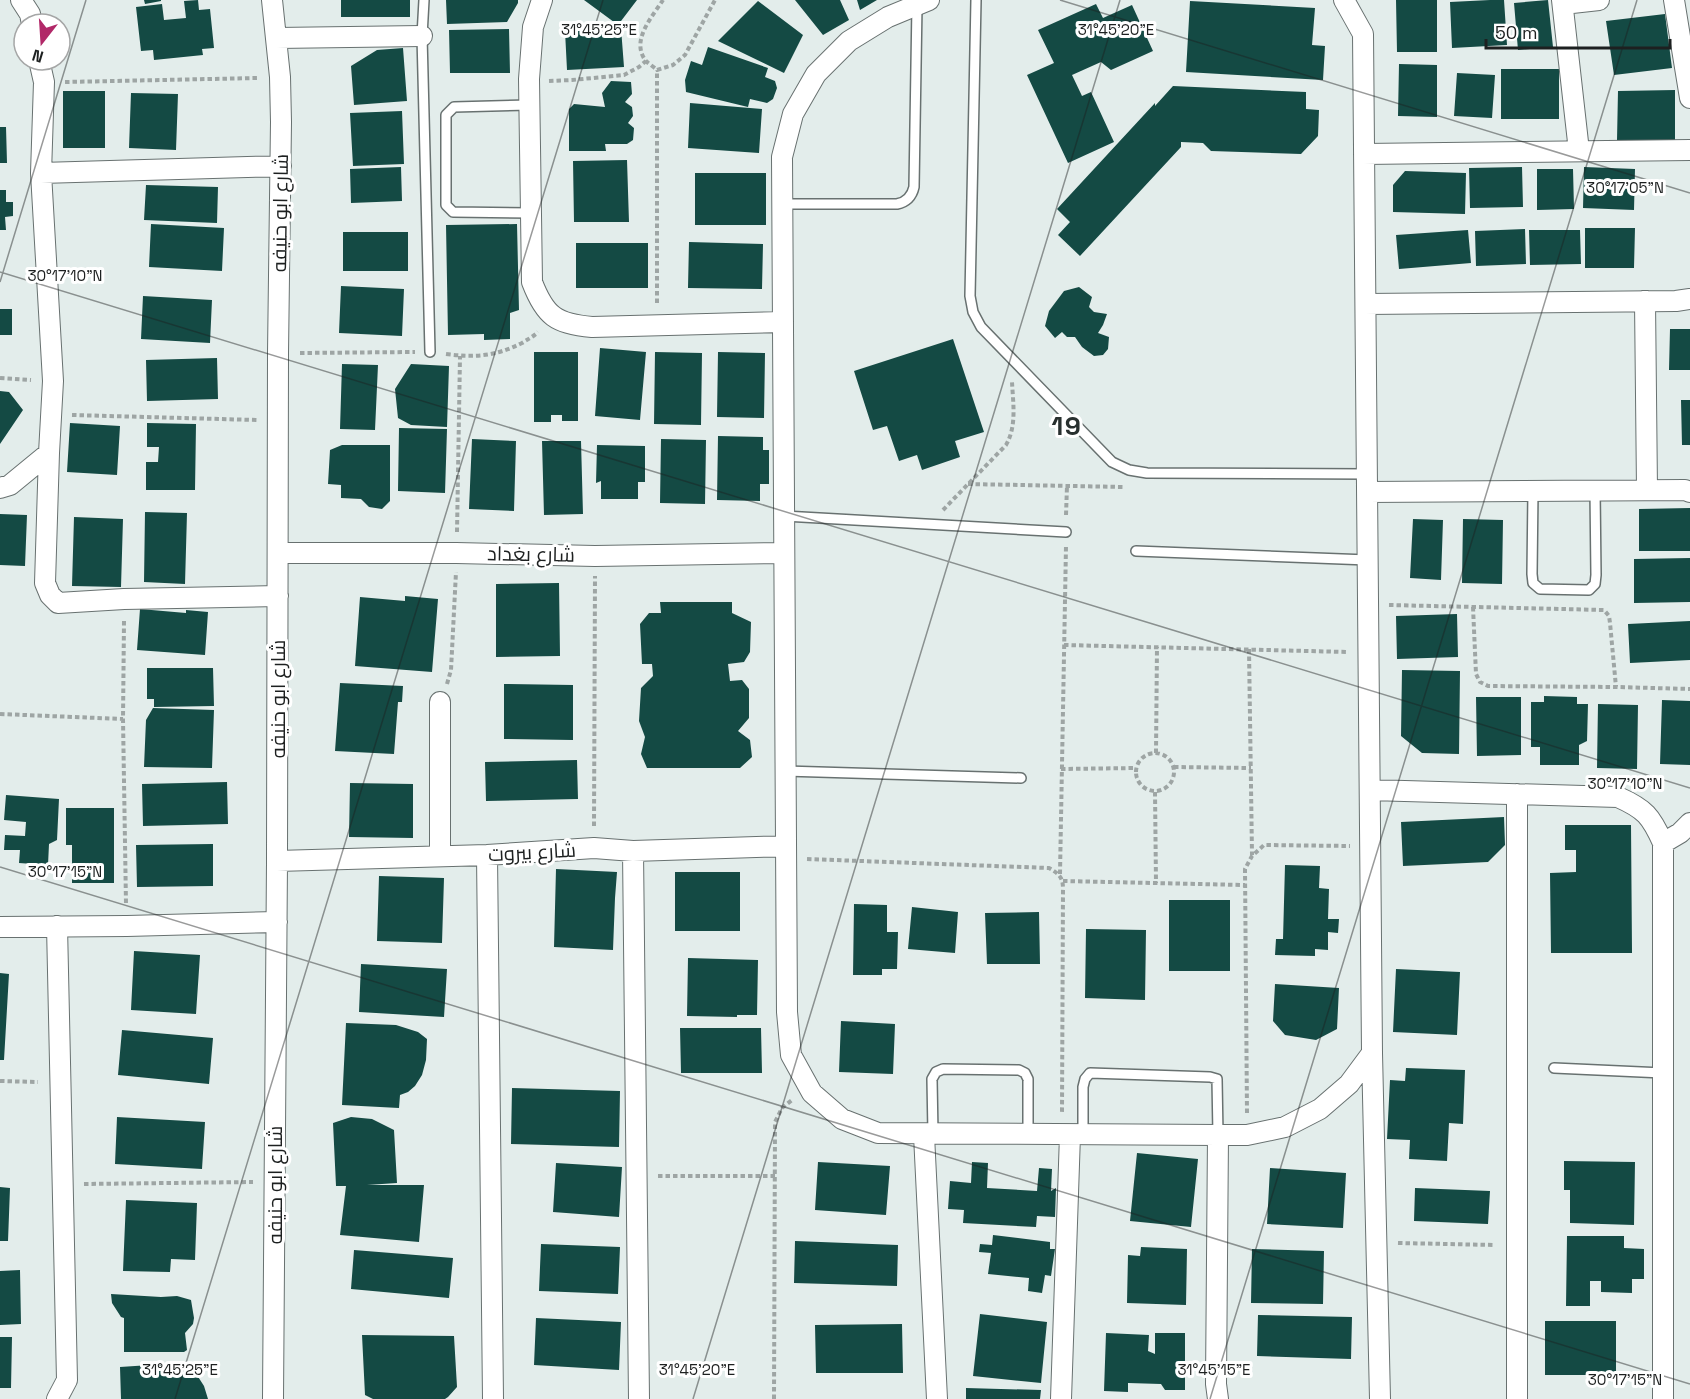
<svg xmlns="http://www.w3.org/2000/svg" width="1690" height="1399" viewBox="0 0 1690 1399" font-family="'Space Grotesk',Cairo,sans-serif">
	<rect width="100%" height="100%" fill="#e3edeb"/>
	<path fill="#144a44" d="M144 0H161V1L145 4Z
		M198 0 199 10 210 9 214 48 202 49 203 55 154 60 153 50 141 51 136 7 162 4 164 20 186 18 184 1Z
		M341 0H410V17H341Z
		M446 0H518V3L507 22 447 24Z
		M584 0H637L618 25Z
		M795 0H840L849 20 823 35Z
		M857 0H877L860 10Z
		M1396 0H1437V52H1397Z
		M1490 0H1504L1507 45 1452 48 1450 2Z
		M1548 0 1553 47 1518 50 1514 3Z
		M758 1 803 35 784 73 718 41Z
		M1190 1 1315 8 1312 45 1325 46 1323 80 1186 72Z
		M1096 4 1103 18 1132 5 1153 51 1111 70 1101 62 1072 75 1082 96 1091 92 1114 142 1068 163 1027 75 1054 63 1038 30Z
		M1665 14 1672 68 1614 75 1606 21Z
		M621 28 624 67 567 70 565 31Z
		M509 29 510 73H450L449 30Z
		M708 47 768 68 765 77 775 81 777 88 773 99 767 103 750 99 748 107 686 92 685 80 691 61 702 65Z
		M403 48 407 101 354 105 351 66 377 50Z
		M1399 64 1437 65V117L1398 116Z
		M1501 69H1559V119H1501Z
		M1457 73 1495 75 1492 118 1454 116Z
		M611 81 631 82 632 94 625 102 632 107 633 116 628 123 634 128 633 140 627 144H605L606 151H569V109L574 104 605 107 602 93Z
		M1173 86 1306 92V109L1319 110 1318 136 1301 154 1211 151 1203 143 1181 142V147L1080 256 1058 235 1070 222 1057 209 1155 103V106Z
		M1675 90V140H1617L1618 91Z
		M63 91H105V148H63Z
		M131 93 178 94 176 150 129 148Z
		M690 103 762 109 759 153 688 148Z
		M402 111 404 164 353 166 350 113Z
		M0 127H6L7 163H0Z
		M627 160 629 222H574L573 161Z
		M401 167 402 201 351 203 350 169Z
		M1522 167 1523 207 1470 208 1469 168Z
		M1584 167 1635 169 1634 210 1583 208Z
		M1537 169H1573L1574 209 1537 210Z
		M1405 171 1466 173 1465 214 1393 212V185Z
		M695 173H766V225H695Z
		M146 185 218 187 217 223 144 220Z
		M0 190H6V202H13V216L5 217 6 230H0Z
		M151 224 224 228 222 271 149 267Z
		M517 224 519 310 510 313V339L484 340V334L448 335 446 225Z
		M1585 228H1635L1634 268H1585Z
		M1525 229 1526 264 1476 266 1475 231Z
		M1468 230 1471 263 1399 269 1396 235Z
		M1529 230H1580L1581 264 1530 265Z
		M343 232H408V271H343Z
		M689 242 763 244 762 289 688 288Z
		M576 243H648V288H576Z
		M341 286 404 289 402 336 339 333Z
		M1079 287 1092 297 1089 307 1094 312 1107 314 1103 325 1098 333 1109 337 1108 349 1103 355 1094 356 1082 347 1075 337H1067L1062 332 1055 338 1045 326 1049 311 1064 291Z
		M143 296 212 300 210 343 141 339Z
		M0 309H12V335H0Z
		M1670 329H1690V370H1669Z
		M953 339 984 432 955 441 960 457 922 470 917 455 899 461 887 426 873 430 854 371Z
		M600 348 646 352 640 420 595 416Z
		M534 352H578V421H562V415H551V422H534Z
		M655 352 702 353 701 425 654 424Z
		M718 352 765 353 764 418 717 417Z
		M217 358 218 399 147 401 146 360Z
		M342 364 378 365 375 430 340 429Z
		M411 364 449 366 447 427 411 425 398 418 395 389Z
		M0 391 9 392 23 410 0 444Z
		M1681 400H1690V445H1682Z
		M70 423 120 426 117 475 67 472Z
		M147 423 196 424 195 490H146V462H158L159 447H147Z
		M399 428 447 429 445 493 398 491Z
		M718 436 763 437V450H769V484H760V501L717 500Z
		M472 439 516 441 514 511 469 509Z
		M661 439 706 440 705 504 660 503Z
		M542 441H581L583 514 544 515Z
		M342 445H390V501L382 509 369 507 361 499 341 498V485L328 484 330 450Z
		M597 445 645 446V482H638V499H601V481L596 483Z
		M1690 508V551H1639V509Z
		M145 512 187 513 185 584 144 582Z
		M0 514 27 515 25 566 0 565Z
		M74 517 123 519 121 587 72 586Z
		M1413 519 1443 520 1441 580 1410 578Z
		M1463 519 1503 520 1502 584 1462 583Z
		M1690 558V602L1634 603V559Z
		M559 583 560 656 496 657V584Z
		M405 596 438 599 432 672 355 666 360 597 405 601Z
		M660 602H732V613L751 622 750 652 744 662 728 664 730 681 742 680 749 689V718L738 731 750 740 752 757 740 768H647L641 754 645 737 639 721 641 688 653 676 652 664H642L640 624 649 613H661Z
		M140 609 186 613V610L208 612 205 655 137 650Z
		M1457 614 1458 657 1397 659 1396 616Z
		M1690 621V660L1630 663 1628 624Z
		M147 668H213L214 706 154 707V699H147Z
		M1402 670 1460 671 1459 754 1422 753 1401 736Z
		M340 683 403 686 402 702H398L394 754 335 751Z
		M504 684 573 685V740L504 739Z
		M1544 696 1577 697V704H1588L1587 741 1579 745V765H1540V747H1531V702H1544Z
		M1476 697H1521V755L1477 756Z
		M1662 700 1690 701V765L1660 764Z
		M1598 704 1638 705 1637 769 1597 768Z
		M153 708 214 710 212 768 144 767 146 720Z
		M577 760 578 799 486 801 485 762Z
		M227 782 228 824 143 826 142 784Z
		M350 783 413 784V838L349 837Z
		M6 795 59 799 57 840 49 844 48 865 19 863 20 850H4L5 835 25 836 26 822 4 820Z
		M66 808H114V883H72V845H66Z
		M1504 817 1505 845 1488 862 1403 866 1401 822Z
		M1565 825H1631L1632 953H1551L1550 873 1576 872V850H1565Z
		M213 844V886L137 887 136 845Z
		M1285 865 1320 866 1319 888 1329 889 1328 919H1339L1338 933 1328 932V950L1315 949V956L1275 955 1276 939H1283Z
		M556 869 617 872 615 898 613 950 554 947Z
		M675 872H740V931H675Z
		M379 876 444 878 442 943 377 941Z
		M1169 900H1230V971H1169Z
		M854 904 887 905V932H898L897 969H882V975H853Z
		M912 907 958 912 955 953 908 949Z
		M1039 912 1040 964H987L985 913Z
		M1086 929 1146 930 1145 1000 1085 998Z
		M134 951 200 955 196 1014 131 1010Z
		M688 958 758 960 757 1015H737V1017L687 1016Z
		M361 964 447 969 444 1017 359 1012Z
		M1396 969 1460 972 1457 1035 1393 1032Z
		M0 973 9 974 4 1060H0Z
		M1275 984 1339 988 1337 1029 1316 1040 1285 1035 1273 1021Z
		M841 1021 895 1024 893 1074 839 1072Z
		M346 1023 396 1025 418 1032 427 1039 426 1060 422 1075 415 1086 408 1092 400 1095 399 1108 342 1105Z
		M680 1028H761L762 1073H681Z
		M122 1030 213 1038 209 1084 118 1075Z
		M1406 1068 1465 1070 1463 1124 1449 1123 1447 1161 1409 1159 1410 1140 1387 1139 1390 1080 1405 1081Z
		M512 1088 620 1091 619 1147 511 1144Z
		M117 1117 205 1122 202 1169 115 1164Z
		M351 1117 372 1119 394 1130 397 1183 367 1185H424L419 1242 340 1235 346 1186H336L333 1123Z
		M1137 1153 1198 1159 1191 1227 1130 1221Z
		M1564 1161 1635 1162 1634 1225 1570 1223V1190H1564Z
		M818 1162 890 1166 886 1215 815 1210Z
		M972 1162 988 1163 987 1188 1037 1191 1039 1168 1052 1169 1051 1191 1056 1188 1055 1217 1037 1216 1036 1227 963 1223 964 1210 948 1209 950 1181 971 1183Z
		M556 1163 622 1167 619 1217 553 1212Z
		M1270 1168 1346 1173 1343 1228 1267 1224Z
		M0 1187 10 1188 8 1241H0Z
		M1415 1188 1490 1191 1488 1224 1414 1221Z
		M126 1200 197 1203 195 1260 171 1259 170 1272 123 1271Z
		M993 1235 1050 1242V1249H1055L1051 1276 1045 1275 1042 1293 1028 1291 1029 1278 988 1274 991 1253 979 1252 980 1244 992 1245Z
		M1567 1236H1624V1248L1644 1249V1279H1632V1293L1601 1292V1281H1590V1306H1566Z
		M795 1241 898 1245 897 1286 794 1283Z
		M541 1244 620 1247 618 1294 539 1291Z
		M1141 1247 1187 1249 1186 1305 1127 1303 1128 1255 1140 1256Z
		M1252 1249 1324 1251 1323 1304 1251 1303Z
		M354 1250 453 1258 449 1298 351 1289Z
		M20 1270 21 1324 0 1325V1271Z
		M111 1294 161 1297 177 1296 191 1300 194 1318 193 1324 185 1333 187 1350 184 1352H124V1318L121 1317 112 1303Z
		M980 1314 1047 1322 1041 1383 973 1376Z
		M1258 1315 1352 1317 1351 1359 1257 1356Z
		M536 1318 621 1322 619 1370 534 1365Z
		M1545 1321H1616V1375H1545Z
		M902 1324 903 1373H816L815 1325Z
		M1106 1333 1149 1335 1148 1351 1155 1354V1333H1185V1390H1165L1161 1384 1128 1383V1392L1104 1391Z
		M362 1335 454 1336 457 1387 448 1397 445 1399H373L365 1395Z
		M0 1337H12L11 1388H0Z
		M165 1364 185 1366 195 1372 204 1386 208 1399H121L120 1367Z
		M966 1388 1041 1390 1040 1399H966Z"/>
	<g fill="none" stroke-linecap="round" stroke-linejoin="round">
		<defs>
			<path id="lane" d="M424 0 422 36 430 352
				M976 0 970 296 973 312 981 327 1112 462 1129 470 1147 473 1367 474
				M529 105 454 107 446 115V205L453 212 531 213
				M782 204H897C907 202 912 196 914 187L917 5
				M1533 491 1532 574 1533 583 1540 589 1589 590 1595 584 1596 575 1595 490
				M784 516 1066 532
				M1136 551 1368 560
				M785 771 1021 778
				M1554 1068 1663 1073
				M933 1134 932 1079 936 1072 943 1069 1019 1070 1025 1073 1028 1079V1134
				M1083 1134V1087L1085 1079 1090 1073 1210 1077 1217 1079 1218 1135"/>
			<path id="street" d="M21 0 30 14 32 24
				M272 0 280 77 281 122 278 353 277 861 273 1399
				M542 0 533 27 529 79 532 282C545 316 556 324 592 327L783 322
				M929 0 888 17 849 41 816 74 793 114 782 157 787 1012 791 1055 812 1093 842 1119 878 1133 1218 1135H1247L1285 1127 1320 1109 1349 1084 1372 1053
				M1344 0 1363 34 1372 1053 1380 1399
				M1562 0 1579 151
				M1674 0 1690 98
				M1563 4 1599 0
				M277 38 422 36
				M1364 154 1690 150
				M41 173 281 166
				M1645 301 1647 490
				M1366 304 1676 301 1690 299
				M49 453 45 583 50 595 58 603 124 599 278 596
				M0 488 10 485 49 453 53 381 41 173 44 82 39 60
				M1367 492 1685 490 1690 492
				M278 553H456L595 556 784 553
				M1370 790 1618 797C1645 809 1651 816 1663 843V1399
				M1663 843 1680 833 1690 823
				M633 851 639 1399
				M487 855 493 1399
				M440 856V702
				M277 861 487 855 594 848 633 851 786 846
				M57 926 67 1380 57 1399
				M0 927 127 926 277 922
				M924 1135 937 1399
				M1218 1135 1216 1384 1218 1399
				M1061 1399 1070 1135
				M1517 1399V794"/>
		</defs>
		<use href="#lane" stroke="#687170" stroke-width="12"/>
		<use href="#street" stroke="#687170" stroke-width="22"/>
		<path stroke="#9ea5a4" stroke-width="4" stroke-dasharray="4.5 3" stroke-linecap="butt" d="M663 0C652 17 630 41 646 61 649 64 654 67 657 70L673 65 685 55 715 0
			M549 81 572 80 624 75 639 67 646 61
			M65 82 258 78
			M657 303V70
			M300 353 415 352
			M446 354C475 358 496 356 522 343 528 339 533 337 538 332
			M0 378 31 380
			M72 415 257 420
			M968 484 1123 487
			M943 510 1006 445C1017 426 1013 403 1012 382
			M1066 515 1067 486
			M457 532 460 356
			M1389 605 1604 610 1609 616 1610 623 1616 687
			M1473 607 1476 674 1480 682 1488 686 1616 687 1690 689
			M124 621 123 719 126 904
			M1064 645 1347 652
			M1249 649 1252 855
			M447 684 451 670 456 572
			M0 714 123 719
			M1136 772a19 19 0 1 1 38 0a19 19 0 1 1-38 0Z
			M1156 753 1157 647
			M1174 767 1251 768
			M1061 769 1136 768
			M1155 792 1156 883
			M594 826 595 576
			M807 859 1049 868C1059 874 1063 877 1063 889L1062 1112
			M1060 874 1066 546
			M1063 881 1245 885
			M0 1081 38 1082
			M1247 1113 1245 869 1252 856 1264 845 1350 846
			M658 1176H775
			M84 1184 253 1182
			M1398 1243 1495 1245
			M774 1399 775 1122 782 1108 792 1100"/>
		<use href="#lane" stroke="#fff" stroke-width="9"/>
		<use href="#street" stroke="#fff" stroke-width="20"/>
	</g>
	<path fill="none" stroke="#1d2020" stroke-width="1.5" stroke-opacity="0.45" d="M1060 0 1690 193M0 272 1690 788M0 282 86 0M0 867 1690 1384M175 1399 603 0M693 1399 1120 0M1210 1399 1637 0"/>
	<g text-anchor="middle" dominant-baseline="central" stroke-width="6" stroke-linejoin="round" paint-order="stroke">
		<g font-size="20" fill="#1d2020" stroke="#fff">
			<text transform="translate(280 213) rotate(-89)">شارع ابو حنيفه</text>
			<text transform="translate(531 554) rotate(1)">شارع بغداد</text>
			<text transform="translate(278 699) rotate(-90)">شارع ابو حنيفه</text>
			<text transform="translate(532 852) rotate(-3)">شارع بيروت</text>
			<text transform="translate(275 1185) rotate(-90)">شارع ابو حنيفه</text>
		</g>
		<g font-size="26" font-weight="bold" letter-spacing="1.5" fill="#28302f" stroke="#fff">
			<text x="1067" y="426">19</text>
		</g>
	</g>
	<g font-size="15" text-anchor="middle" fill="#1d2020" stroke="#fff" stroke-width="6" stroke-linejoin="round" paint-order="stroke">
		<text x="599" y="35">31°45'25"E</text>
		<text x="1116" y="35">31°45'20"E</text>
		<text x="1625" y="193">30°17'05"N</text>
		<text x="65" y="281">30°17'10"N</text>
		<text x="1625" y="789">30°17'10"N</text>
		<text x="65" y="877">30°17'15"N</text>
		<text x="180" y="1375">31°45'25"E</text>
		<text x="697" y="1375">31°45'20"E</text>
		<text x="1214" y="1375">31°45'15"E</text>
		<text x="1625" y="1385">30°17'15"N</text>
	</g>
	<g transform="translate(42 42) rotate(197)"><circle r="28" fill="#ffffff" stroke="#a5a6a6" stroke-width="1.5"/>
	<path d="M0-4.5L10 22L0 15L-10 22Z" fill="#b12868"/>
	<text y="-9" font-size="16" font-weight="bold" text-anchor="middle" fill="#1d2020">N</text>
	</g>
	<path d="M1486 39v9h184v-9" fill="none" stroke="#1d2020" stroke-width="3"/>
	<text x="1495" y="39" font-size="18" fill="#1d2020" stroke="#ffffff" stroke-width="4.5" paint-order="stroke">50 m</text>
</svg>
